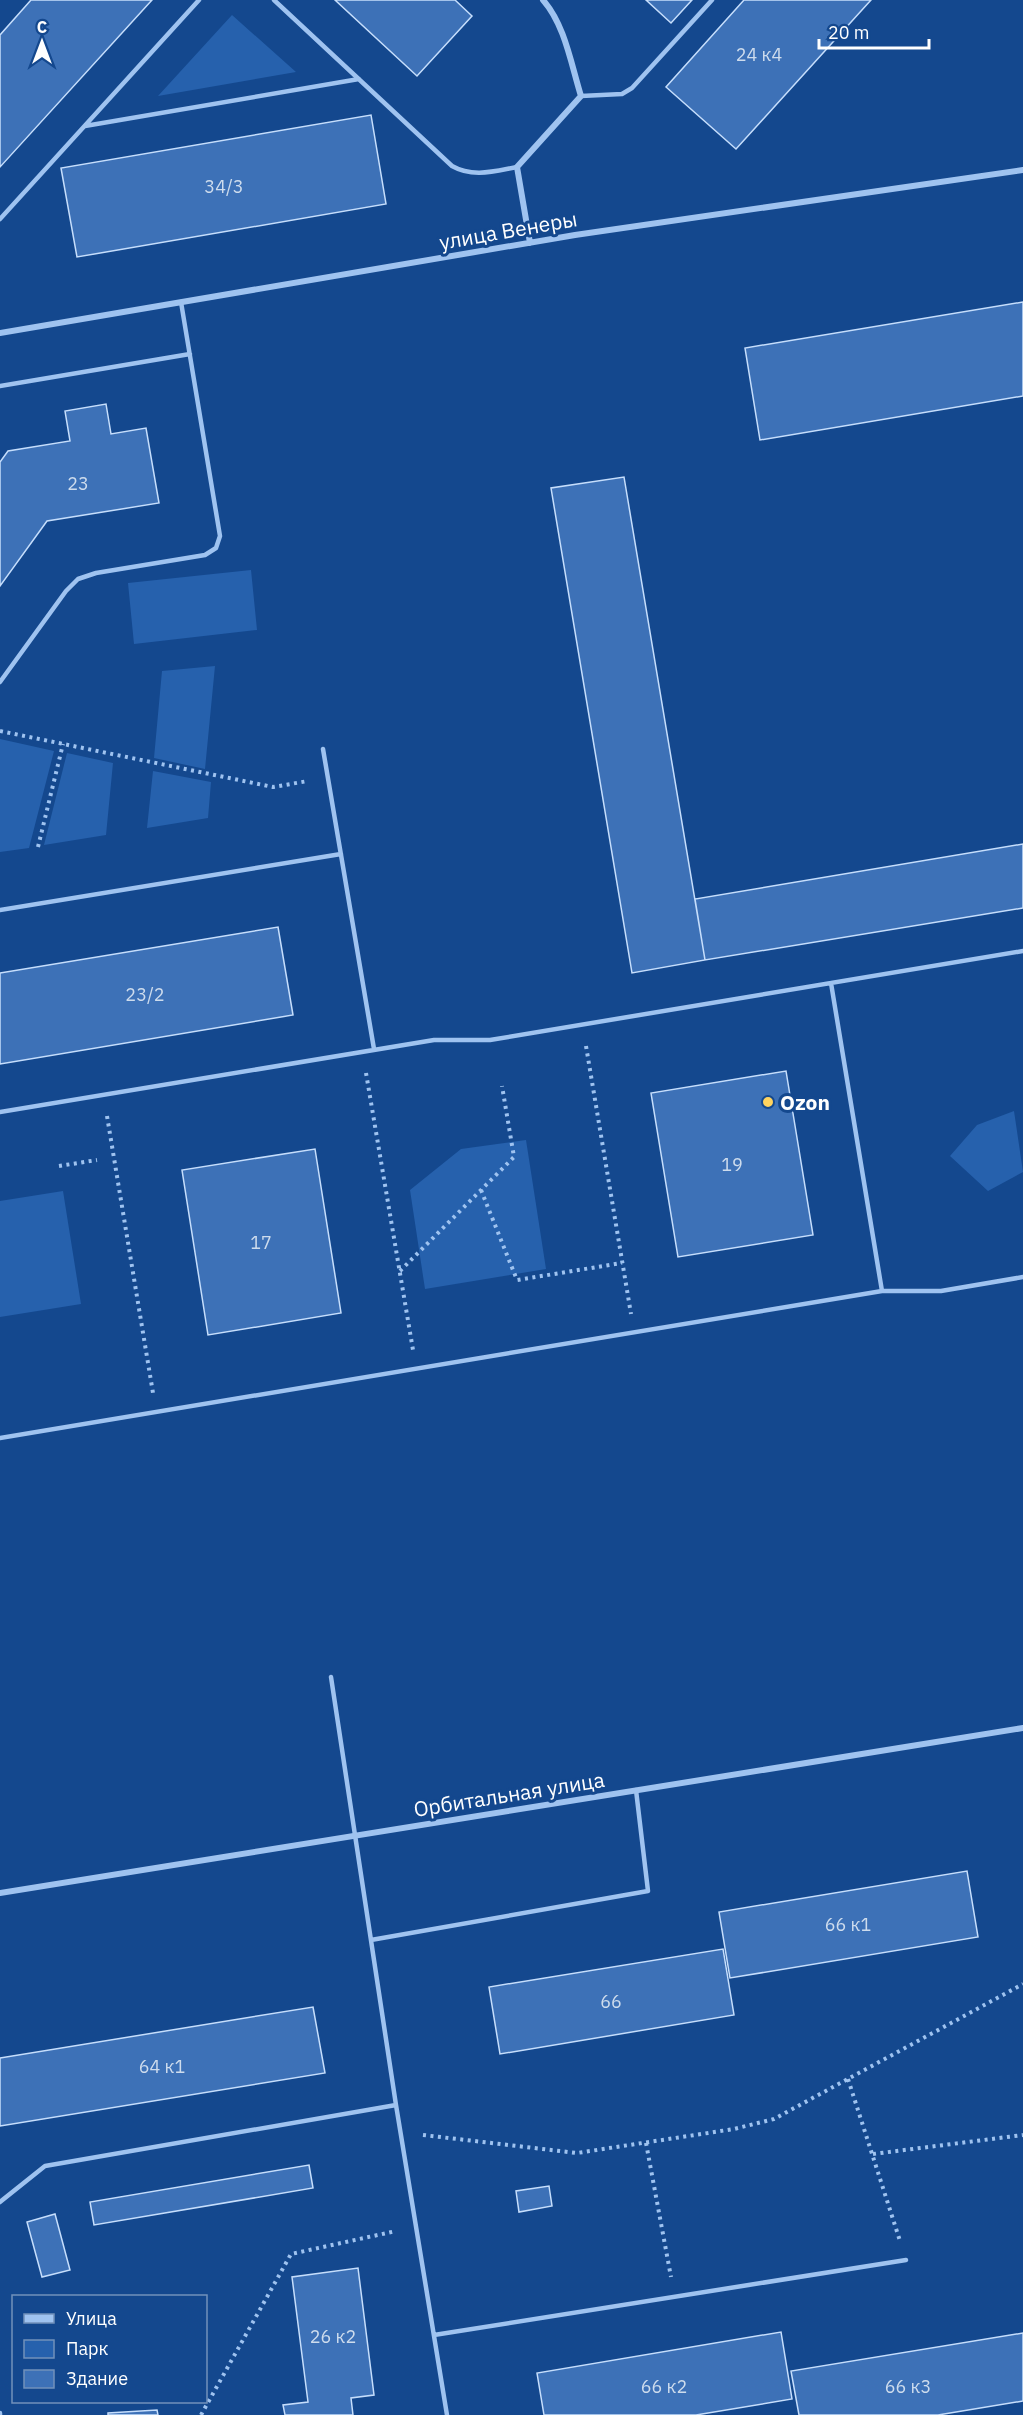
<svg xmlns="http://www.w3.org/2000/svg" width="1023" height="2415" viewBox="0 0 1023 2415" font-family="'IBM Plex Sans',sans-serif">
	<rect width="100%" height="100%" fill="#14488e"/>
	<path fill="#2661ad" d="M232 15 296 72 158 96Z
		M251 570 257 630 134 644 128 583Z
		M215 666 205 769 154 758 162 671Z
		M0 739 54 751 29 848 0 852Z
		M67 753 113 763 106 835 44 845Z
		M153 771 211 782 208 818 147 828Z
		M1014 1111 1023 1172 988 1191 950 1156 977 1125Z
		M526 1140 546 1269 425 1289 410 1190 461 1149Z
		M63 1191 81 1304 0 1317V1201Z"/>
	<path fill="#3d71b7" stroke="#c6defc" stroke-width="1.5" d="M31 0H152L0 167V35Z
		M335 0H455L472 16 417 76Z
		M646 0H692L671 23Z
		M744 0H871L736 149 666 87Z
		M371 115 386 204 77 257 61 168Z
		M1023 302V396L760 440 745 348Z
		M106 404 111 434 146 428 159 503 47 521 0 586V462L8 451 70 441 65 411Z
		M624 477 705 960 632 973 551 488Z
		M1023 844V908L705 960 695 899Z
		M278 927 293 1015 0 1064V973Z
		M786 1071 813 1235 678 1257 651 1093Z
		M315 1149 341 1313 208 1335 182 1170Z
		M967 1871 978 1937 730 1978 719 1912Z
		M723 1949 734 2015 500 2054 489 1987Z
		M313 2007 325 2073 0 2126V2058Z
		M309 2165 313 2188 94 2225 90 2202Z
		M549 2186 552 2206 519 2212 516 2191Z
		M55 2214 70 2270 42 2277 27 2222Z
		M358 2268 374 2395 351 2398 353 2415H285L283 2405 308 2402 292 2277Z
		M781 2332 792 2399 696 2415H544L537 2373Z
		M1023 2333V2401L938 2415H799L791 2371Z
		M157 2410 158 2415H108V2413Z"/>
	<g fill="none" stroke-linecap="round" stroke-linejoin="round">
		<path stroke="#9fc3f0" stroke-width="4" stroke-dasharray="3 4.5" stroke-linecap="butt" d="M0 731 273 787 308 781
			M38 847 63 744
			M586 1046 631 1314
			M366 1073 413 1350
			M107 1116 153 1393
			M59 1166 97 1160
			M481 1190 517 1280 622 1263
			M400 1271 514 1157 502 1086
			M848 2079 900 2241
			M423 2135 577 2153 734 2129 774 2119 1023 1984
			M646 2143 671 2277
			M873 2154 1023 2135
			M201 2415 291 2254 396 2231"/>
		<path stroke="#9fc3f0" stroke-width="4.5" d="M274 0 452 166C473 178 495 171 517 167
			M581 96 622 94 632 88 712 0
			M85 126 359 79
			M0 219 199 0
			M0 386 190 354
			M0 682 66 591 78 579 96 573 205 555 216 548 220 536 181 302
			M323 749 374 1049
			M0 910 341 854
			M831 983 882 1291
			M0 1112 434 1040H490L1023 951
			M0 1438 882 1291H941L1023 1277
			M331 1677 396 2105 447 2415
			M371 1940 648 1891 636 1790
			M0 2202 45 2166 396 2105
			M434 2335 906 2260
			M0 2413V2415"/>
		<path stroke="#9fc3f0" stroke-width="6" d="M530 243 517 167 581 96C571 64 565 25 543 0
			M0 333 575 235 1023 170
			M0 1893 1023 1728"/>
	</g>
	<circle fill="#ffd35f" stroke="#14488e" stroke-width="2" cx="768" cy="1102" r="6"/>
	<g text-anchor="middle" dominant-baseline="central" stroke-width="6" stroke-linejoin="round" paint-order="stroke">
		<g font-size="18" fill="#cedced">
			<text x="759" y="54">24 к4</text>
			<text x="224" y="186">34/3</text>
			<text x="78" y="483">23</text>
			<text x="145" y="994">23/2</text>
			<text x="732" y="1164">19</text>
			<text x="261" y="1242">17</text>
			<text x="848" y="1924">66 к1</text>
			<text x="611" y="2001">66</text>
			<text x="162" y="2066">64 к1</text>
			<text x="333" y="2336">26 к2</text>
			<text x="664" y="2386">66 к2</text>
			<text x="908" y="2386">66 к3</text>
		</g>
		<g font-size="21" fill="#fff" stroke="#14488e">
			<text transform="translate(508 230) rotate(-10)">улица Венеры</text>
			<text transform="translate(509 1794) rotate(-9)">Орбитальная улица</text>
		</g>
		<g font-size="21" font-weight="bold" fill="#fff" stroke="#14488e" text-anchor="start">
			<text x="780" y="1102">Ozon</text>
		</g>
	</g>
	<rect x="12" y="2295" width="195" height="108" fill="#14488e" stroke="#7291bb" stroke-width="1.5"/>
	<rect x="24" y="2314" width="30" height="9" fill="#9fc3f0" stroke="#7291bb" stroke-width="1.5"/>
	<text x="66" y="2325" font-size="18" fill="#ffffff">Улица</text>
	<rect x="24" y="2340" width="30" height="18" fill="#2661ad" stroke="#7291bb" stroke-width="1.5"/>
	<text x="66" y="2355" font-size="18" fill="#ffffff">Парк</text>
	<rect x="24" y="2370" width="30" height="18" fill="#3d71b7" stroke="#7291bb" stroke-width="1.5"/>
	<text x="66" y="2385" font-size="18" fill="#ffffff">Здание</text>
	<g transform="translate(42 42)" stroke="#14488e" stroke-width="4.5" paint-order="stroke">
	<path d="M0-4.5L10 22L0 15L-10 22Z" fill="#ffffff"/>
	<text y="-9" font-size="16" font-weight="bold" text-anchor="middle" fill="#ffffff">С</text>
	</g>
	<path d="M819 39v9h110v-9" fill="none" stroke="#ffffff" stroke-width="3"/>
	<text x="828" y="39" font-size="18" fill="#ffffff" stroke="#14488e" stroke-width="4.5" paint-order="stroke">20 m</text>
</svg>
